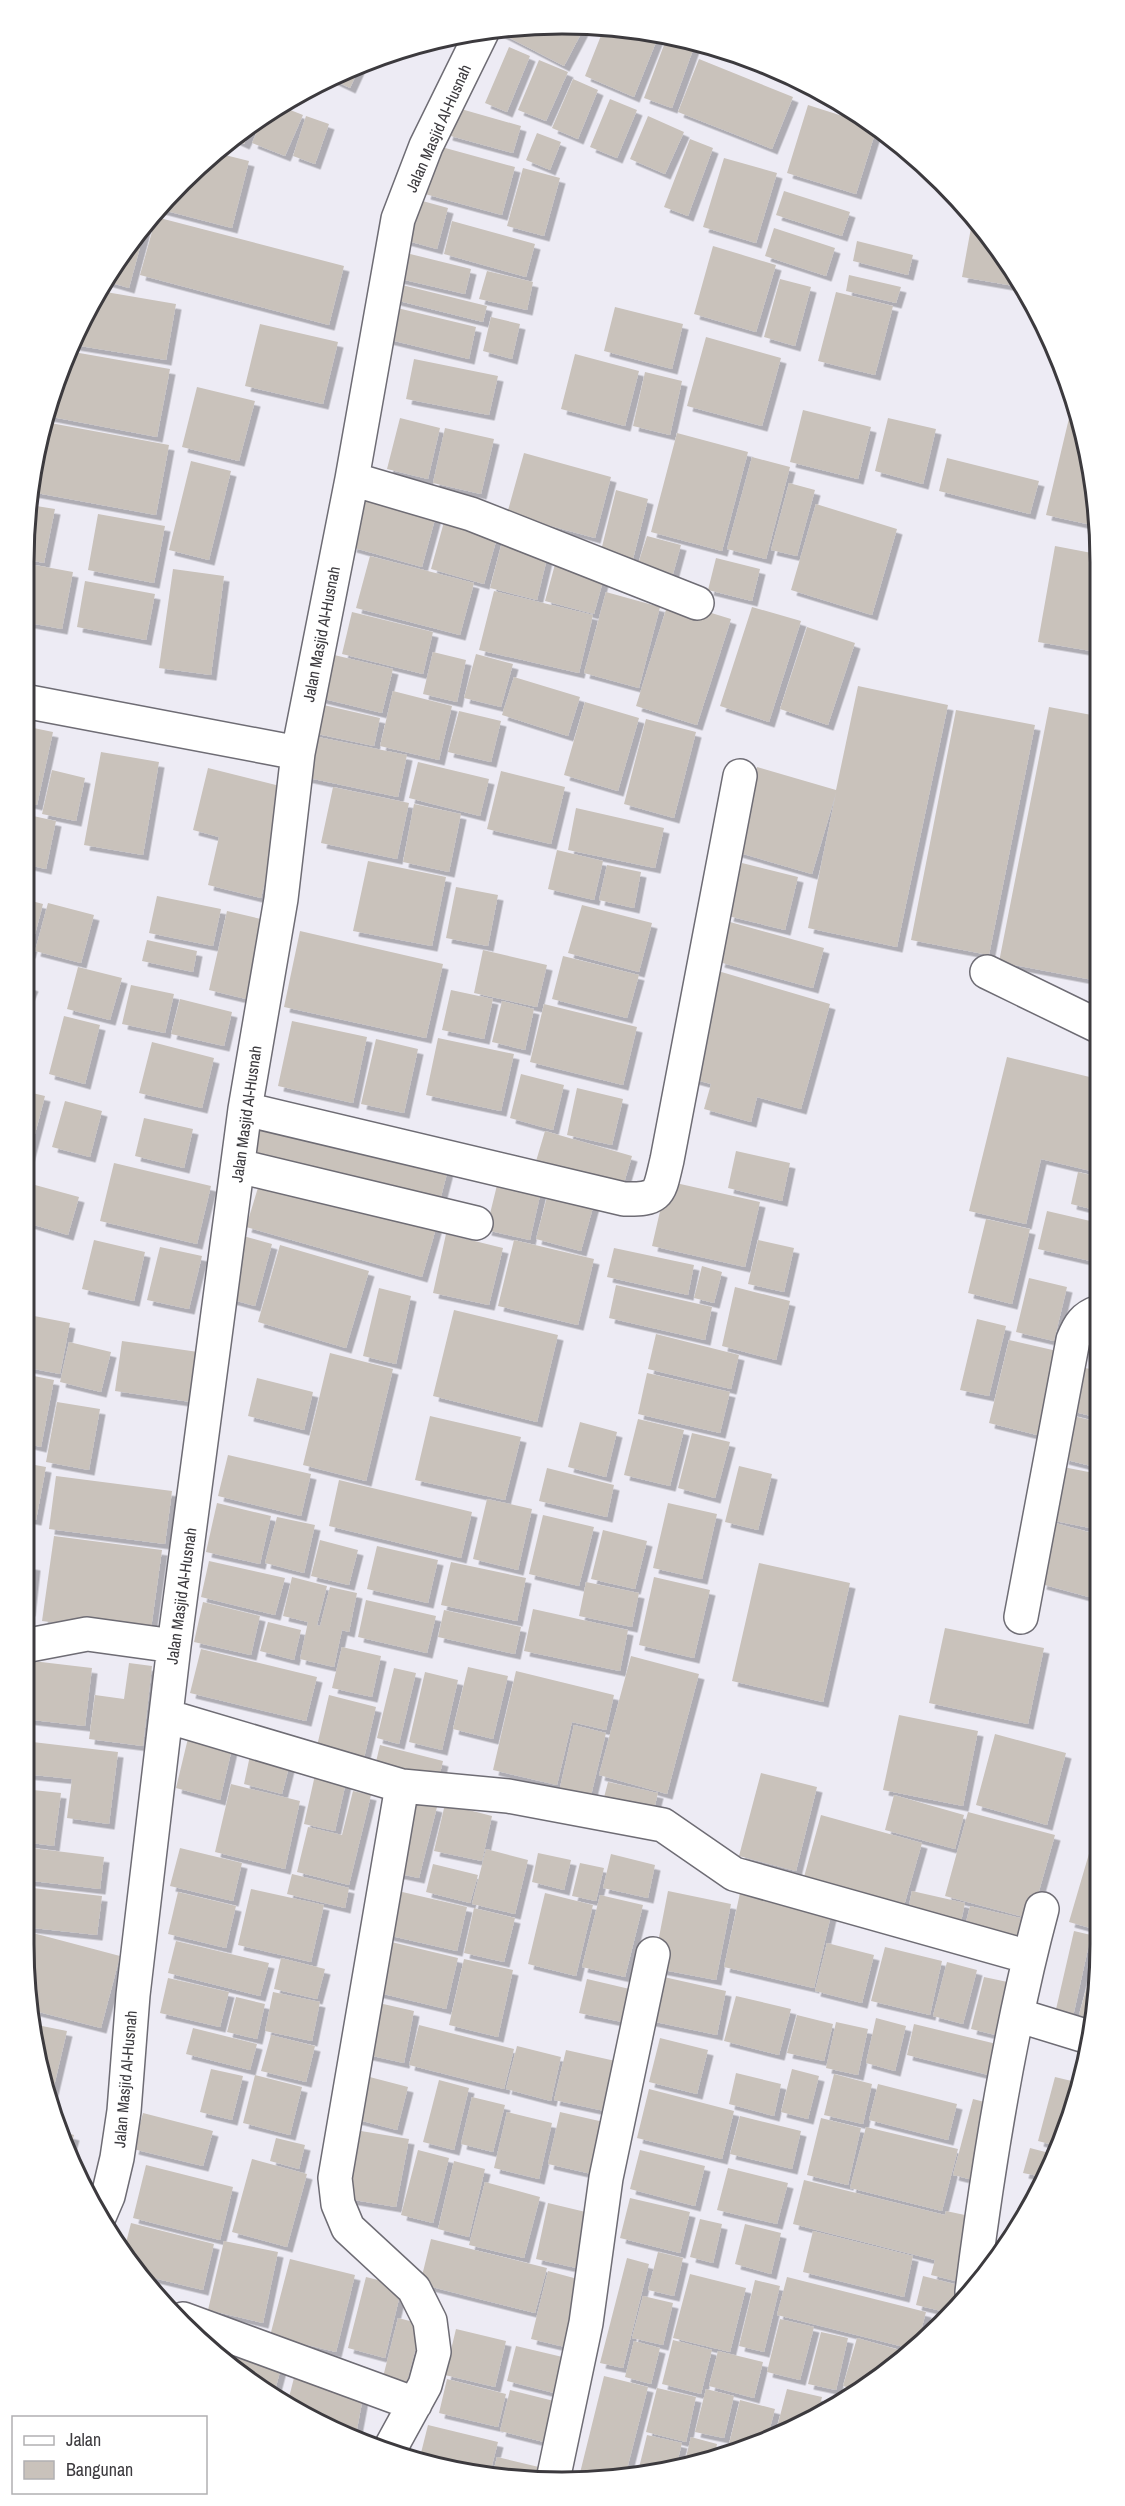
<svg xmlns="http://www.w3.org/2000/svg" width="1125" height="2506" viewBox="0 0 1125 2506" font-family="'Archivo Narrow',sans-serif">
	<defs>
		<filter id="shadow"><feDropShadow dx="5.5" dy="5.5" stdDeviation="0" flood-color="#0004"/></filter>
	</defs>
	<rect width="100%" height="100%" fill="#edebf4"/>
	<path fill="#c9c2bb" filter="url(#shadow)" d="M562 24 585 26 564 66 496 31Z
		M604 28 646 32 658 37 634 97 585 76Z
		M667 37 694 47 672 108 644 98Z
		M509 47 530 56 507 112 485 103Z
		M699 59 793 97 772 149 678 112Z
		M539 60 568 72 546 121 518 110Z
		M361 64 350 88 331 79 356 65Z
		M573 79 598 90 578 139 552 128Z
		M610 99 637 110 617 158 590 147Z
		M808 105 877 127 856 194 787 173Z
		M280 106 303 115 285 156 252 143 264 115Z
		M454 107 521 126 513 153 447 135Z
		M306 116 329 124 315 164 293 156Z
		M648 116 684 132 665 174 630 159Z
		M254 123 244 144 233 139Z
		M537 133 561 142 550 170 526 160Z
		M690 139 713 148 688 216 664 207Z
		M438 146 515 167 502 215 425 194Z
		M217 153 249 161 232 228 159 209 181 182Z
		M724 158 777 173 756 243 703 227Z
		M523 168 560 178 544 236 507 226Z
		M784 191 850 212 842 236 776 215Z
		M408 197 448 208 437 249 397 238Z
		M156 217 344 266 329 325 140 275Z
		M973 217 990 234 1020 287 962 277Z
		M452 221 535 244 526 277 444 254Z
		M146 225 129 288 105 281 115 264Z
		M774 228 835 248 826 276 765 256Z
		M857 241 913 255 908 275 853 261Z
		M713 246 776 265 756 332 694 314Z
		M398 251 471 269 465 294 392 277Z
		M487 271 533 282 527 310 479 299Z
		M849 275 901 287 896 303 846 291Z
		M780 279 811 287 795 346 764 337Z
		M390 282 487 306 483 322 387 298Z
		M100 291 176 304 166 360 74 345 76 336Z
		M836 292 893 306 875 375 818 361Z
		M389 306 476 327 469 359 382 338Z
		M615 307 683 324 672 369 604 351Z
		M491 317 520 324 512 359 483 351Z
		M260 324 338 342 323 404 245 386Z
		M706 337 781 358 762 426 687 406Z
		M68 351 170 369 157 437 47 416Z
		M575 354 639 371 625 426 561 409Z
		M414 359 498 376 489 415 406 399Z
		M645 372 682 381 670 435 633 426Z
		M197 387 255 401 239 461 182 447Z
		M803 410 871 427 858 479 790 462Z
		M1070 414 1076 415 1096 492V526L1046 515Z
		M400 418 440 428 428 479 387 469Z
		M888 418 936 429 923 484 875 471Z
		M45 422 169 445 156 515 31 492 34 458Z
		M445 428 494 439 481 494 433 483Z
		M677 433 748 452 722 551 651 532Z
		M524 453 611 477 595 538 507 514Z
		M752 457 790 467 766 559 727 549Z
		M947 458 1039 481 1030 514 939 491Z
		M191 461 231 471 209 560 169 550Z
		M789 483 815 490 797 556 771 550Z
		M366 489 438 508 422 567 351 547Z
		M616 490 648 499 633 559 601 551Z
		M816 504 897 529 872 615 791 590Z
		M30 505 55 509 44 563 24 559Z
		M447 511 500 527 484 584 431 569Z
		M98 514 165 526 154 583 88 570Z
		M647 536 681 545 673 574 638 564Z
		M502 542 548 554 537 600 490 588Z
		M1055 546 1097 554V584L1093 606 1097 607V652L1038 642Z
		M370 556 474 583 460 635 356 608Z
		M557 557 606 570 594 614 545 601Z
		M716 558 760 569 752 601 708 590Z
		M24 563 73 572 62 629 24 622Z
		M173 569 224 576 211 675 159 668Z
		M85 581 155 594 146 640 77 627Z
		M494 591 593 615 579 673 479 650Z
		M606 592 660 607 639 688 584 673Z
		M669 600 731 619 697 725 636 706Z
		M752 607 801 621 769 722 720 706Z
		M352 612 433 632 423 674 342 654Z
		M807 627 855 643 828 725 780 709Z
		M433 652 466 660 457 702 423 694Z
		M330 654 393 669 382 713 320 698Z
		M476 654 513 664 501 707 464 698Z
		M514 677 580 697 568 736 502 715Z
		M858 686 948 705 897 947 808 928 836 793 812 874 733 851 757 767 836 790Z
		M393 691 452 706 439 760 380 746Z
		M585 702 639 718 618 791 564 775Z
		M315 703 380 718 374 746 308 732Z
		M1049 707 1097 716 1098 981 999 962Z
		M956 710 1035 725 989 955 911 940Z
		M459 711 501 721 491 762 448 752Z
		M646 719 696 732 674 818 624 804Z
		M24 726 53 732 37 805 24 802Z
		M313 736 407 755 398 797 304 777Z
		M101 752 159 762 143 855 84 845Z
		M418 762 489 779 480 816 409 798Z
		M208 768 288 788 261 898 208 885 219 837 193 830Z
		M52 770 85 778 76 821 42 814Z
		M501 771 565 787 551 844 487 829Z
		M333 787 409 803 397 859 321 843Z
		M414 804 461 814 449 872 403 862Z
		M576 808 664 828 655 868 568 850Z
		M24 814 56 821 46 869 24 864Z
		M557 850 603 861 594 900 548 889Z
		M368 861 446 877 432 946 353 931Z
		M742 863 798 877 785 930 728 916Z
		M607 865 641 872 634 908 599 900Z
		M456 887 498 895 488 946 446 938Z
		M157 896 221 909 213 946 149 933Z
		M24 899 43 904 30 953 24 952Z
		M48 903 94 915 81 963 35 951Z
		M582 905 652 923 639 972 568 953Z
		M227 911 265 920 246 999 209 990Z
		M730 922 824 948 813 988 719 962Z
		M300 931 443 964 426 1038 284 1007Z
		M147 940 197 951 193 972 142 961Z
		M483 950 547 965 537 1007 474 993Z
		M563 956 639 975 627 1018 552 999Z
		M78 967 122 978 110 1020 67 1009Z
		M718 971 830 1004 801 1109 757 1097 751 1122 704 1109 711 1084 689 1078Z
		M24 983 33 986 24 1008Z
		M131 985 174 994 165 1033 122 1024Z
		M451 990 493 999 484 1039 442 1030Z
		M180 999 232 1012 224 1046 171 1034Z
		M502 1001 534 1009 525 1050 492 1042Z
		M544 1004 637 1027 623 1085 530 1062Z
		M64 1016 100 1025 85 1084 49 1074Z
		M292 1021 367 1037 353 1103 278 1086Z
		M438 1038 514 1054 501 1111 426 1095Z
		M376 1039 418 1049 404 1113 361 1104Z
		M152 1042 214 1058 202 1108 139 1093Z
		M1007 1057 1098 1079 1099 1173 1041 1159 1026 1224 969 1211Z
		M521 1074 564 1085 553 1130 510 1118Z
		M577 1088 623 1099 612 1145 567 1135Z
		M24 1091 45 1096 26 1168H24Z
		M65 1101 102 1111 90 1157 52 1147Z
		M261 1115 450 1162 438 1208 250 1162Z
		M144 1118 193 1129 184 1168 135 1156Z
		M545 1131 632 1156 621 1193 534 1168Z
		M736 1151 790 1163 782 1201 728 1188Z
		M114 1163 211 1186 197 1244 100 1221Z
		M1078 1172 1099 1177V1211L1071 1204Z
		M499 1177 542 1187 530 1240 486 1230Z
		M260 1181 437 1225 422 1277 246 1227Z
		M667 1181 760 1202 745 1267 652 1246Z
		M24 1182 79 1197 68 1235 24 1222Z
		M549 1189 595 1200 581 1251 536 1239Z
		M1047 1211 1099 1223V1263L1038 1249Z
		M986 1219 1030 1229 1012 1304 968 1293Z
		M446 1234 503 1248 489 1305 433 1293Z
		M243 1236 272 1244 255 1306 226 1298Z
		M94 1240 145 1252 134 1301 82 1289Z
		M514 1240 594 1259 578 1325 498 1306Z
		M758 1240 794 1248 784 1292 748 1284Z
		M280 1245 369 1271 346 1348 258 1322Z
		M160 1247 202 1256 189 1309 147 1300Z
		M614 1248 694 1265 688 1295 607 1277Z
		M702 1266 722 1272 714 1303 694 1298Z
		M1029 1278 1067 1287 1054 1341 1016 1332Z
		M616 1285 712 1307 705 1340 609 1318Z
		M735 1287 790 1301 776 1360 722 1346Z
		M379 1288 411 1296 396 1364 363 1356Z
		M454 1310 558 1335 537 1422 433 1396Z
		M24 1314 70 1323 60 1374 24 1367Z
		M977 1319 1006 1326 989 1396 960 1390Z
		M1098 1321H1099V1362L1089 1360Z
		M656 1334 739 1355 731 1389 648 1369Z
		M1009 1340 1057 1351 1037 1435 989 1423Z
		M122 1341 198 1352 191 1402 115 1391Z
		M69 1342 111 1352 101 1392 60 1382Z
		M330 1353 393 1369 366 1481 303 1465Z
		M1081 1367 1099 1371V1418L1071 1411Z
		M647 1373 730 1392 720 1433 638 1414Z
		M24 1374 54 1380 41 1447 24 1443Z
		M257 1378 313 1392 304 1430 248 1416Z
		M57 1402 100 1409 89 1470 46 1462Z
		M430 1416 521 1437 505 1500 415 1480Z
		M1073 1416 1099 1422V1468L1063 1459Z
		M638 1419 684 1430 670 1486 624 1475Z
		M580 1422 617 1432 606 1477 568 1467Z
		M692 1433 730 1442 715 1498 678 1488Z
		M228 1455 311 1474 301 1516 218 1496Z
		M24 1463 46 1467 36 1520 24 1518Z
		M739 1466 772 1474 758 1530 725 1522Z
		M1063 1467 1099 1474 1100 1530 1050 1520Z
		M547 1468 614 1485 607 1517 539 1501Z
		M56 1476 172 1491 165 1544 49 1529Z
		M339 1480 472 1512 461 1558 329 1526Z
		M487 1499 532 1509 518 1570 473 1559Z
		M217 1503 271 1516 260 1564 206 1552Z
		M668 1503 717 1514 702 1579 653 1568Z
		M543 1515 594 1527 579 1586 529 1574Z
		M277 1517 315 1525 304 1573 265 1563Z
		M1055 1523 1100 1535V1600L1041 1584Z
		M603 1530 647 1541 635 1589 591 1579Z
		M54 1536 162 1550 150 1636 42 1621Z
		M320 1540 358 1550 349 1585 311 1576Z
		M377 1546 438 1560 428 1603 367 1589Z
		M209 1561 285 1578 275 1615 201 1597Z
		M451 1562 526 1578 517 1621 441 1605Z
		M24 1563 35 1565 30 1611 24 1610Z
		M759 1563 850 1583 823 1702 732 1681Z
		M292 1577 327 1586 317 1625 320 1626 330 1587 357 1593 349 1632 342 1630 334 1667 300 1659 308 1622 283 1616Z
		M654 1577 710 1590 694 1658 639 1645Z
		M586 1582 639 1593 632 1627 579 1616Z
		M366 1600 436 1616 427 1653 358 1637Z
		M203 1602 260 1616 251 1655 194 1642Z
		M533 1609 628 1630 620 1671 524 1651Z
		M444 1610 521 1627 515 1654 438 1637Z
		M268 1622 301 1630 294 1660 260 1651Z
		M945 1628 1044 1648 1028 1724 929 1703Z
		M342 1647 381 1656 372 1697 332 1688Z
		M201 1649 317 1677 306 1721 190 1693Z
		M631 1656 699 1674 667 1794 599 1775Z
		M24 1660 92 1668 85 1726 24 1719Z
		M129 1663 152 1666 143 1746 89 1739 95 1695 124 1699Z
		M468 1667 508 1676 493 1739 453 1729Z
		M394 1668 416 1673 399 1744 377 1738Z
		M516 1671 614 1695 606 1730 572 1722 557 1785 493 1770Z
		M425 1672 458 1680 442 1750 409 1742Z
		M329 1695 376 1707 364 1758 317 1746Z
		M899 1715 978 1731 963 1806 883 1790Z
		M574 1725 606 1733 588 1808 557 1801Z
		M190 1730 234 1740 220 1800 176 1788Z
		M995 1734 1066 1753 1047 1825 976 1805Z
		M24 1741 118 1752 109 1824 67 1818 72 1779 24 1774Z
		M380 1745 443 1761 438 1782 375 1766Z
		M252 1746 292 1755 282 1794 244 1784Z
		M317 1766 348 1773 335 1831 304 1824Z
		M761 1773 817 1787 796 1871 739 1856Z
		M608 1782 658 1793 651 1821 601 1809Z
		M1100 1782 1101 1823 1089 1820Z
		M231 1784 300 1801 285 1869 215 1852Z
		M24 1789 61 1793 54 1846 24 1842Z
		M353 1791 371 1795 349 1885 297 1872 308 1827 342 1835Z
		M894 1795 964 1815 955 1849 885 1830Z
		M408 1799 437 1807 419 1878 391 1872Z
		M445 1804 492 1816 482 1861 434 1851Z
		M968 1812 1055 1835 1031 1919 945 1896Z
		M821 1815 922 1843 901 1916 801 1888Z
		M1093 1840 1101 1843V1931L1069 1922Z
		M24 1847 104 1857 100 1889 24 1880Z
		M180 1848 242 1863 233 1901 170 1886Z
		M486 1849 528 1860 515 1914 472 1904Z
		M538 1853 571 1860 564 1890 532 1882Z
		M611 1854 655 1865 648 1898 603 1888Z
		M580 1863 604 1868 596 1901 572 1896Z
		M433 1864 478 1875 470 1903 426 1892Z
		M292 1874 349 1888 345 1908 287 1894Z
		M24 1887 102 1896 97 1935 24 1927Z
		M251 1889 324 1905 311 1962 238 1945Z
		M398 1891 467 1907 457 1951 387 1935Z
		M668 1891 731 1904 716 1980 653 1968Z
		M912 1891 965 1903 959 1931 906 1919Z
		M178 1892 236 1906 226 1948 168 1934Z
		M545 1893 593 1905 576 1976 528 1964Z
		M740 1893 831 1915 814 1988 724 1967Z
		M600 1895 643 1905 625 1977 582 1967Z
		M970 1906 1029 1920 1022 1949 963 1935Z
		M474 1908 515 1918 504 1962 464 1953Z
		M1074 1931 1091 1935 1072 2021 1054 2018Z
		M33 1933 120 1956 101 2028 35 2011 26 1958Z
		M1101 1936V1944L1093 2026 1077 2022Z
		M383 1940 458 1958 446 2009 371 1991Z
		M176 1941 269 1963 260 1996 168 1973Z
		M827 1943 874 1955 862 2003 815 1991Z
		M885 1947 942 1961 930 2015 871 2001Z
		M281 1958 325 1969 317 1999 274 1989Z
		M464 1959 513 1970 498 2037 449 2025Z
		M947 1962 977 1970 963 2024 933 2016Z
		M655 1975 726 1991 717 2035 646 2020Z
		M984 1977 1017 1984 1004 2037 971 2029Z
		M168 1978 229 1992 220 2027 160 2013Z
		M587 1979 634 1990 627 2023 579 2013Z
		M273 1992 320 2002 312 2041 265 2031Z
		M736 1996 791 2009 779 2055 724 2041Z
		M236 1997 265 2004 257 2039 227 2032Z
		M370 2001 414 2011 404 2063 359 2053Z
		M797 2015 833 2024 824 2061 787 2053Z
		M876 2018 906 2026 895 2071 866 2063Z
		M836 2022 868 2029 858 2075 826 2068Z
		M914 2024 1009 2047 1001 2078 907 2055Z
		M37 2025 67 2031 50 2103Z
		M419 2025 514 2049 504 2089 409 2065Z
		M193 2028 257 2044 250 2070 186 2054Z
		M271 2035 315 2046 306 2082 261 2071Z
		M660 2038 708 2050 697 2094 649 2082Z
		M517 2046 561 2057 551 2101 506 2089Z
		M566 2050 620 2062 609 2112 554 2100Z
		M211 2069 243 2076 232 2120 200 2112Z
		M792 2069 819 2076 808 2119 781 2112Z
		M736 2073 781 2084 774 2116 729 2104Z
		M834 2074 872 2084 863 2124 824 2115Z
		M255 2075 302 2087 290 2135 243 2123Z
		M362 2075 408 2087 397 2130 351 2118Z
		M1055 2077 1080 2083 1061 2147 1038 2141Z
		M439 2080 469 2088 454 2150 423 2142Z
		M878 2084 957 2104 948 2140 869 2120Z
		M649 2089 734 2111 722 2159 637 2138Z
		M472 2097 505 2105 493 2152 461 2144Z
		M973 2099 1000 2106 981 2182 953 2175Z
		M507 2112 552 2123 539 2179 494 2168Z
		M560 2112 608 2123 596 2175 548 2164Z
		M143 2113 213 2131 203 2166 133 2149Z
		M740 2116 801 2131 792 2169 730 2154Z
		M821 2118 861 2128 848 2185 807 2175Z
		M866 2127 958 2149 942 2211 850 2188Z
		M59 2131 74 2135 69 2154Z
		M361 2131 409 2139 396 2207 348 2199Z
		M276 2138 305 2145 299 2169 270 2161Z
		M1030 2148 1057 2155 1043 2177 1023 2173Z
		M418 2150 449 2158 433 2223 401 2215Z
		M640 2150 705 2166 695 2206 630 2189Z
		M252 2159 307 2174 287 2247 232 2232Z
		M454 2161 485 2169 469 2237 438 2229Z
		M146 2165 233 2187 220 2240 133 2218Z
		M728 2168 788 2183 777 2224 717 2210Z
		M804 2180 945 2215 946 2211 979 2218 964 2283 931 2275 935 2260 793 2224Z
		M485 2182 540 2197 524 2258 469 2245Z
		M630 2198 690 2212 680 2253 620 2238Z
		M548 2203 594 2214 581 2269 536 2259Z
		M700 2219 722 2224 713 2263 690 2257Z
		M131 2223 214 2244 203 2290 141 2275 124 2251Z
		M745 2224 781 2233 771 2274 735 2264Z
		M813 2231 913 2256 904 2297 803 2272Z
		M431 2239 547 2268 535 2313 420 2284Z
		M224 2241 278 2252 263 2323 208 2310Z
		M658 2252 683 2258 674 2296 648 2290Z
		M627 2258 649 2264 623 2368 600 2363Z
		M290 2259 355 2275 336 2352 270 2336Z
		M548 2271 585 2281 569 2348 531 2339Z
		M690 2274 746 2288 730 2352 673 2338Z
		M923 2276 966 2287 962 2303 950 2313 916 2305Z
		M366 2277 402 2286 385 2358 348 2348Z
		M787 2277 926 2312 919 2338 908 2348 777 2315Z
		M755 2280 780 2286 764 2352 739 2346Z
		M643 2296 673 2303 663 2345 632 2338Z
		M398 2318 422 2324 407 2382 383 2377Z
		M780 2319 814 2327 800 2380 767 2372Z
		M456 2329 506 2341 495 2387 445 2375Z
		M821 2332 848 2338 836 2390 808 2384Z
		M857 2338 903 2351 856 2390 843 2386Z
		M673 2340 712 2350 701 2394 662 2384Z
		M634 2341 660 2348 651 2384 625 2377Z
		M216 2346 282 2364 274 2394Z
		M516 2346 571 2359 562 2395 507 2381Z
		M718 2351 763 2362 754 2398 709 2386Z
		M295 2374 364 2392 357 2429 317 2419 294 2410 287 2405Z
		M604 2376 648 2387 625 2477 592 2476 580 2473Z
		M447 2379 506 2394 498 2427 439 2413Z
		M657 2388 696 2397 686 2442 646 2432Z
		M706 2389 734 2396 724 2438 695 2432Z
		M787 2389 822 2397 817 2417 775 2435Z
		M510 2390 562 2403 552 2444 500 2431Z
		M740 2400 775 2409 767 2439 726 2456Z
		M826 2401 838 2404 823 2414Z
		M428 2425 498 2442 490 2473 420 2457Z
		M647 2435 682 2443 676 2467 637 2476Z
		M691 2437 717 2444 714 2459 684 2465Z
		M497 2457 543 2468 541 2474 493 2473Z"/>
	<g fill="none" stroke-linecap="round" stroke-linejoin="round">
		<defs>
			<path id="minor" d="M352 479 471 514 697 603
				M24 701 298 753
				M987 972 1098 1026
				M245 1109 624 1199C661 1200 659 1193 667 1160L740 776
				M238 1166 476 1223
				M1021 1617 1073 1340C1079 1325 1084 1317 1099 1312
				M24 1646 87 1634 174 1646
				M166 1716 402 1786 508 1796 663 1825 734 1874 1029 1957
				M1017 2015 1092 2038
				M99 2217 108 2196 117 2158 124 2111 133 1995 174 1646 245 1109 281 899 298 753 352 479 398 219 426 146 482 32
				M972 2292C988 2165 1009 2032 1042 1909
				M183 2319 415 2404
				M391 2447 425 2385 434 2352 430 2321 414 2289 348 2228 338 2204 335 2178 402 1786
				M554 2475 586 2323 606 2178 653 1954"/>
		</defs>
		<use href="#minor" stroke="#6e6c74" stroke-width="36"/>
		<use href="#minor" stroke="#fff" stroke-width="33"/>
	</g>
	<g text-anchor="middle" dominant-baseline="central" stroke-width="6" stroke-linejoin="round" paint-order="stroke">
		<g font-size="16" fill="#3c3a3e" stroke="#fff">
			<text transform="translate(438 128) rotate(-66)">Jalan Masjid Al-Husnah</text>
			<text transform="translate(321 634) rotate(-79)">Jalan Masjid Al-Husnah</text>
			<text transform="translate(246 1114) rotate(-82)">Jalan Masjid Al-Husnah</text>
			<text transform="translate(181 1596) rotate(-82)">Jalan Masjid Al-Husnah</text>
			<text transform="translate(125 2079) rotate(-85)">Jalan Masjid Al-Husnah</text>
		</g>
	</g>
	<path d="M0 0H1125V2506H0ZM562 34H562A528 528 0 0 1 1090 562V1944A528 528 0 0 1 562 2472H562A528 528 0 0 1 34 1944V562A528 528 0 0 1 562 34Z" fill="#fff" fill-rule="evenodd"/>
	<path fill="none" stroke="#3c3a3e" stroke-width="3" d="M562 34H562A528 528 0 0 1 1090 562V1944A528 528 0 0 1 562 2472H562A528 528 0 0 1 34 1944V562A528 528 0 0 1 562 34Z"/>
	<rect x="12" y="2416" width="195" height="78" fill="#ffffff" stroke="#b1b0b2" stroke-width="1.5"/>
	<rect x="24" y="2436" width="30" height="9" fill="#ffffff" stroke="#b1b0b2" stroke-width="1.5"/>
	<text x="66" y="2446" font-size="18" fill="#3c3a3e">Jalan</text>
	<rect x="24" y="2461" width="30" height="18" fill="#c9c2bb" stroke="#b1b0b2" stroke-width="1.5"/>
	<text x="66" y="2476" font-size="18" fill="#3c3a3e">Bangunan</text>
</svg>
